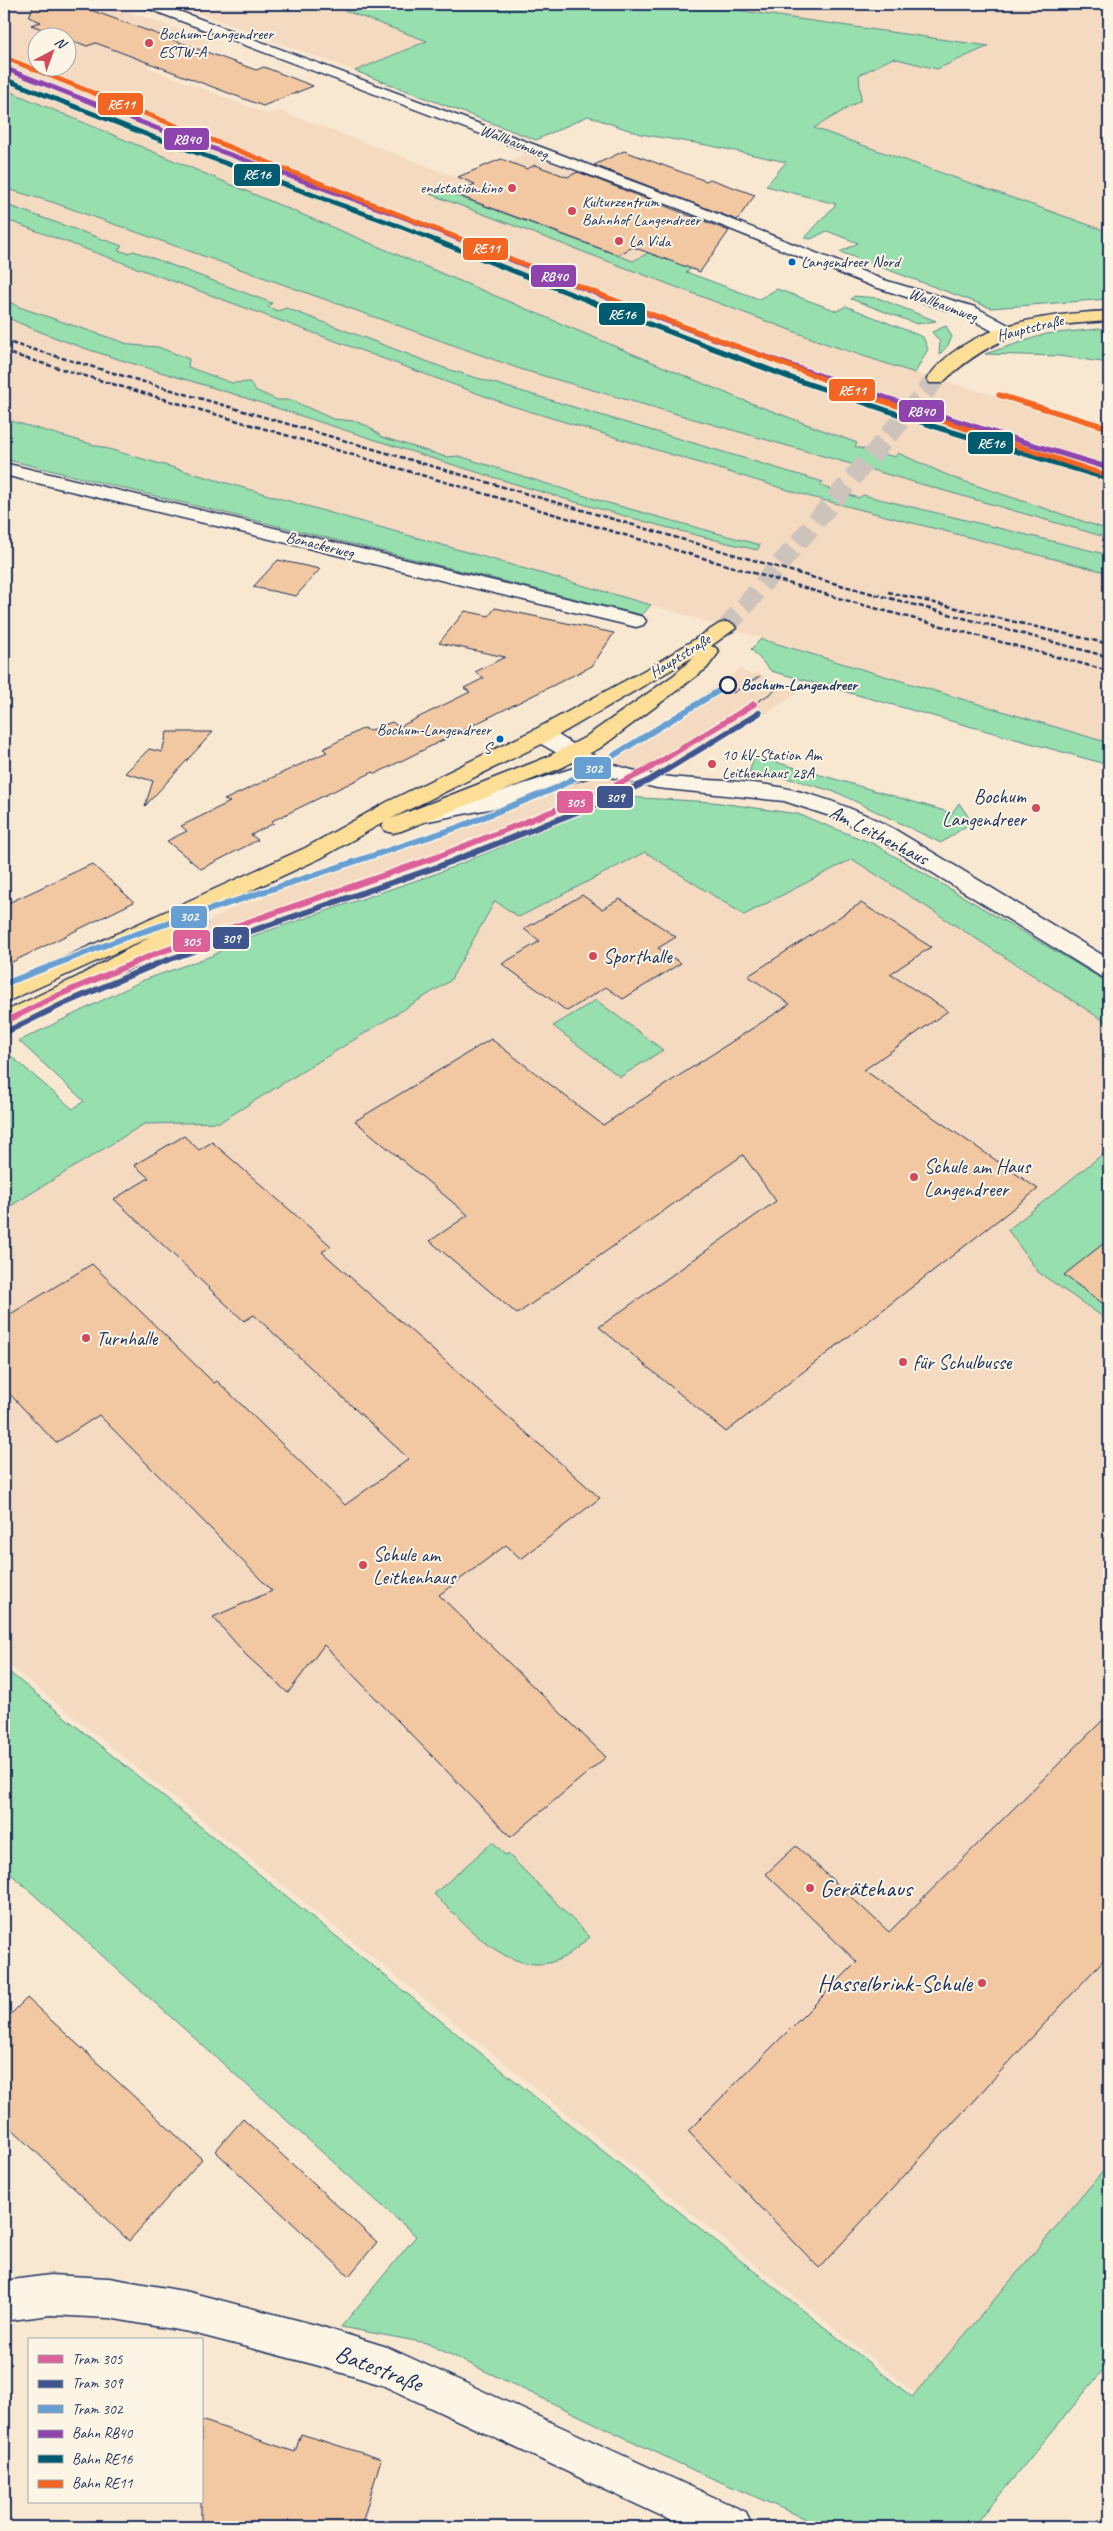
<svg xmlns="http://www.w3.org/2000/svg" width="1113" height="2531" font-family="Caveat,sans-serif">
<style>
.built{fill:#f3dac1;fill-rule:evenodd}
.green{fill:#97dfae;stroke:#598786}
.building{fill:#f1c8a1;stroke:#1b2f5e}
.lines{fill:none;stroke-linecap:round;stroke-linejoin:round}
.primary-tunnel{stroke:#cdc3ba;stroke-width:19;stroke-dasharray:19 9;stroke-linecap:butt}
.street-casing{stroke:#1b2f5e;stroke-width:3}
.primary-casing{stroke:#1b2f5e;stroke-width:3}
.street{fill:#fcf5e5;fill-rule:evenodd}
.primary{fill:#fcde96;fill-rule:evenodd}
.tram{stroke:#1b2f5e;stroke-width:1}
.rail{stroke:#1b2f5e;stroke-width:2.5;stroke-dasharray:5 2.5;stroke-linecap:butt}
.rail-1-far1-casing{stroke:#fcf5e5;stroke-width:7}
.rail-1-casing{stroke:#fcf5e5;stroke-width:8}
.rail-2-far1-casing{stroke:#fcf5e5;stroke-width:7}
.rail-2-casing{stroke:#fcf5e5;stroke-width:8}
.rail-3-far1-casing{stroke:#fcf5e5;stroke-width:7}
.rail-3-casing{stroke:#fcf5e5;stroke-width:8}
.rail-1-far1{stroke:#8e44ad;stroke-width:5}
.rail-1{stroke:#8e44ad;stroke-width:5.5}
.rail-2-far1{stroke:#005c6e;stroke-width:5}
.rail-2{stroke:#005c6e;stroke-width:5.5}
.rail-3-far1{stroke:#f26522;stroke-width:5}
.rail-3{stroke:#f26522;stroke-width:5.5}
.tram-1-casing{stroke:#fcf5e5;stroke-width:9}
.tram-2-casing{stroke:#fcf5e5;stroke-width:9}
.tram-3-casing{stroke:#fcf5e5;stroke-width:9}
.tram-1{stroke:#db6198;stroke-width:6}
.tram-2{stroke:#40558e;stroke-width:6}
.tram-3{stroke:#679fd3;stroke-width:6}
.poi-dot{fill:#d1495b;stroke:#fcf5e5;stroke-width:2}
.bus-dot{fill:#0065bd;stroke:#fcf5e5;stroke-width:2}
.stop-dot{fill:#fcf5e5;stroke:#1b2f5e;stroke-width:2.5}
.labels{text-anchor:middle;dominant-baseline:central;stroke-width:4;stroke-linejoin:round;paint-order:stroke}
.far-poi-label{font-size:16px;fill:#1b2f5e;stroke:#fcf5e5;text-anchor:start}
.far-street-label{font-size:16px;fill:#1b2f5e;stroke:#fcf5e5}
.far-bus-label{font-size:16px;fill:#1b2f5e;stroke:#fcf5e5;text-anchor:start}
.far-stop-label{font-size:16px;font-weight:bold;fill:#1b2f5e;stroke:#fcf5e5;text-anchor:start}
.poi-label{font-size:20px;fill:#1b2f5e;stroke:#fcf5e5;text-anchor:start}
.street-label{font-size:20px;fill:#1b2f5e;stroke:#fcf5e5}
.near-poi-label{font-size:24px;fill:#1b2f5e;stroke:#fcf5e5;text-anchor:start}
.near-street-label{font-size:24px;fill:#1b2f5e;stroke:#fcf5e5}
.line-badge{stroke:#fcf5e5;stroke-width:2}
.badge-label{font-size:14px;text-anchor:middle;font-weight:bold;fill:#fff}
</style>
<rect width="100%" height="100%" fill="#f9e8d1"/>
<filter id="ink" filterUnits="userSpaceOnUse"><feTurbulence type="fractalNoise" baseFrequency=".02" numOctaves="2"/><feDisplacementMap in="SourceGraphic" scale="10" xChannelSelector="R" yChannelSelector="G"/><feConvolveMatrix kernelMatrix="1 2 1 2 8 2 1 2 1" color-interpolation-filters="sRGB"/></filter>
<g filter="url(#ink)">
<!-- built -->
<g class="built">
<path d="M 4,4 L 107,4 L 211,41 L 147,67 L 268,114 L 278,110 L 465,180 L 527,153 L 663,204 L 709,227 L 662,245 L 633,261 L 454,194 L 431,194 L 827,344 L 915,373 L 1109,427 L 1109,743 L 651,605 L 4,419 ZM 38,38 L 68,38 L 68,68 L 38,68 Z"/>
<polygon points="175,4 434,4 428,41 355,71"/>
<polygon points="710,4 1109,4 1109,232 814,128 861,100 859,75 893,58 937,69 988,46 728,9"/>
<polygon points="740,669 752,675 756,672 798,693 686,764 678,759 660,772 629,787 428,867 206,942 141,968 136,963 238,905 261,899 305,877 457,826 559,786 585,779 619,759 616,754"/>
<polygon points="645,852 744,914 852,859 1109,989 1109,2211 936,2410 4,1661 4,1210 144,1124 220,1122 450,981 495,901 519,917"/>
</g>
<!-- green -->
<g class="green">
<polygon points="327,4 710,4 728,9 989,46 937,69 893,58 859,75 861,100 814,128 1109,232 1109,299 991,308 840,252 858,243 827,231 811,239 805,238 836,204 766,186 786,162 707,145 640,134 588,116 536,140 355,71 427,41"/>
<polygon points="4,89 740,399 857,443 855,447 895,457 898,453 954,478 1109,530 1109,538 523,370 52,202 4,188"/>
<polygon points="441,190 633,261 662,246 705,260 686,272 759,299 777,289 837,311 846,306 923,337 928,349 915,373 827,344 430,194"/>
<polygon points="4,204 122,246 118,250 127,253 134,251 272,303 268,307 278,311 286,308 447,369 823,482 820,486 859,498 863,495 1109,555 1109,573 811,497 509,405 4,219"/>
<polygon points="854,296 878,298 936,321 917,324 851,299"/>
<path d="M 4,299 L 19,307 L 131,345 L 158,347 L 189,359 L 188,367 L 232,383 L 250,382 L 255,390 L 277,400 L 291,400 L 333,419 L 354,421 L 368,426 L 382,437 L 446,457 L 459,456 L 601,501 L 760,545 L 757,550 C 586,510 419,454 252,400 C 170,373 82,353 4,316 Z"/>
<polygon points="946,326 952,337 948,345 939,355 940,342 932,332"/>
<polygon points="1109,328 1109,363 1059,356 985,354 1046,334"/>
<polygon points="4,419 651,605 642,615 4,459"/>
<polygon points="761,639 1109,743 1109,765 771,671 751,649"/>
<polygon points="755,756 952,813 959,803 972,822 941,843 838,793 795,780 749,772"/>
<polygon points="624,797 713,802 798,814 874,844 1109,983 1109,1024 852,859 744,915 645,852 519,917 495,901 450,981 220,1122 144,1124 4,1210 4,1050 73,1109 84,1101 19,1041 144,980 214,955 232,943 435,874"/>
<polygon points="596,1000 663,1050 620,1077 553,1026"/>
<polygon points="1109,1149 1109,1321 1038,1272 1008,1230"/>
<polygon points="4,1668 519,2084 912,2397 1109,2164 1109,2363 973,2527 825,2527 693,2470 426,2343 341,2327 416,2236 4,1868"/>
<path d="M 493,1842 L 505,1855 L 508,1854 L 590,1937 C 582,1943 574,1951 566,1956 C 515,1986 466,1925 434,1894 Z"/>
</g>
<!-- building -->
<g class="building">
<polygon points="34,4 74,4 256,70 264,67 313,86 263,106 96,43 87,46 31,25 41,22 29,17"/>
<polygon points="624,151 706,181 710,179 755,195 737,220 594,165"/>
<polygon points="501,159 527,169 535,165 567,177 578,172 729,231 700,272 633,247 618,255 454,194 475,184 458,177"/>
<polygon points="278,560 320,569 296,596 253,587"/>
<polygon points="495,608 614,633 592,666 375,774 373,772 272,821 274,823 251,835 258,840 201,869 167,841 187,831 181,826 230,802 224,800 327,752 323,749 364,728 369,731 392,722 399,727 470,692 464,688 484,678 475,672 505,657 439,643 465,611 489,616"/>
<polygon points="167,732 213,732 145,806 153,781 125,773 149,749 162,752"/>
<polygon points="92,864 134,902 4,966 4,905"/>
<polygon points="582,895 602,909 620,899 676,937 658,948 681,963 623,999 606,987 567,1011 502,964 540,941 524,929"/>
<polygon points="861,903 931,947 890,974 948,1011 864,1070 1038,1189 726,1432 599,1327 776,1201 743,1155 517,1314 430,1241 468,1215 355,1121 491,1039 603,1125 790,1004 748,976"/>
<polygon points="184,1136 199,1150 212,1142 331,1246 322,1252 600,1498 521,1559 506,1545 439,1595 606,1757 511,1837 324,1645 288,1693 247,1656 213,1617 272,1591 99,1415 56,1443 4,1388 4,1318 92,1264 214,1383 217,1381 345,1505 409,1459 254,1315 244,1321 114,1199 149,1178 134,1165"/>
<polygon points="1109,1239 1109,1308 1064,1275"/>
<polygon points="1109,1714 1109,1954 819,2268 688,2131 857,1962 766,1874 796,1846 889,1932"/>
<polygon points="27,1998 202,2159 129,2241 4,2121 4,2021"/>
<polygon points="243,2119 377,2242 349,2276 215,2151"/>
<polygon points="201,2420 295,2452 301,2434 381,2459 361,2527 201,2527"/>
</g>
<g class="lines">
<!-- primary-tunnel -->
<polyline class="primary-tunnel" points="726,628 936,379"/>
<!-- street casing -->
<g class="street-casing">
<g id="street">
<polygon points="142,4 160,4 690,203 884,280 975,307 1012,327 1014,331 1012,335 1000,335 963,315 872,286 680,209 144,7"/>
<polygon points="4,463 636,615 643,617 646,621 643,625 636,627 4,475"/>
<path d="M 542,729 L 550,730 C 573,744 595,759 621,767 C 668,782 719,778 768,785 C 813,792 854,808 894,829 L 1109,959 L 1109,978 L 1100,976 L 878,839 L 836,818 L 784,801 L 657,788 L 598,774 L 499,807 L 423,822 L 415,820 L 412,815 L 415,810 L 486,796 L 580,766 L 534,740 L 531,735 L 534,730 Z"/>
<polygon points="50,2275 109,2278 189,2292 316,2325 387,2347 746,2512 752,2527 685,2527 382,2385 316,2365 189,2332 109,2318 50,2315 4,2321 4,2281"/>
</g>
</g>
<!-- primary casing -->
<g class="primary-casing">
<g id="primary">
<path d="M 1109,311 L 1109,321 C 1038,325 996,332 942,383 L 930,383 L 927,379 C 966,323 1048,314 1109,311 Z"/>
<path d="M 726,622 L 733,624 L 736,628 L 711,646 L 716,648 L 719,652 L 707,668 L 600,748 L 561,768 L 401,831 L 393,833 L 385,831 L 382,826 L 384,822 L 321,858 L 196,916 L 202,918 L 206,923 L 202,928 L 95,989 L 4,1030 L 4,1012 L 77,977 L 150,937 L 4,1003 L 4,985 L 305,848 L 387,802 L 534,730 L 654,665 L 719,624 ZM 695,656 L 674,675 L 584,738 L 545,758 L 390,819 L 550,740 Z"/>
</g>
</g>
<!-- street -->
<use href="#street" class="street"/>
<!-- primary -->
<use href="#primary" class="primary"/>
<!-- tram -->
<g class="tram">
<polyline points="733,693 760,676"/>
<polyline points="754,704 782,686"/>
</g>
<!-- rail -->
<g class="rail">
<polyline points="4,341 818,579 1109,657"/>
<polyline points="4,352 852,602 1109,671"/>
<polyline points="888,592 1109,644"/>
</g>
<!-- rail-1-far1 casing -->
<g class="rail-1-far1-casing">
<polyline id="rail-1-far1" points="4,68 156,128 403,217 620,303"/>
</g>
<!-- rail-1 casing -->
<g class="rail-1-casing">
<path id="rail-1" d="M 617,302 C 779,365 943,418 1109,468"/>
</g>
<!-- rail-2-far1 casing -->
<g class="rail-2-far1-casing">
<polyline id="rail-2-far1" points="4,79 153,137 399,226 594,303"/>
</g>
<!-- rail-2 casing -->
<g class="rail-2-casing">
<polyline id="rail-2" points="591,302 794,379 939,428 1106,478"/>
</g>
<!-- rail-3-far1 casing -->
<g class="rail-3-far1-casing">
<polyline id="rail-3-far1" points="8,59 622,303"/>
</g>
<!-- rail-3 casing -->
<g class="rail-3-casing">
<g id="rail-3">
<polyline points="619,302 879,400 1109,476"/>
<polyline points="999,395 1109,428"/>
</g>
</g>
<!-- rail-1-far1 -->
<use href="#rail-1-far1" class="rail-1-far1"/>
<!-- rail-1 -->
<use href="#rail-1" class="rail-1"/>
<!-- rail-2-far1 -->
<use href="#rail-2-far1" class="rail-2-far1"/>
<!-- rail-2 -->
<use href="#rail-2" class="rail-2"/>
<!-- rail-3-far1 -->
<use href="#rail-3-far1" class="rail-3-far1"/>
<!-- rail-3 -->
<use href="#rail-3" class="rail-3"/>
<!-- tram-1 casing -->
<g class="tram-1-casing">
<polyline id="tram-1" points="4,1022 59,995 155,954 437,857 606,790 645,771 754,704"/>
</g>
<!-- tram-2 casing -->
<g class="tram-2-casing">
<polyline id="tram-2" points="8,1031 63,1004 159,963 440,866 610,799 650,780 759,713"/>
</g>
<!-- tram-3 casing -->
<g class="tram-3-casing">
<polyline id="tram-3" points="4,984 124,938 459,827 556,788 590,770 728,685"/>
</g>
<!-- tram-1 -->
<use href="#tram-1" class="tram-1"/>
<!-- tram-2 -->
<use href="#tram-2" class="tram-2"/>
<!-- tram-3 -->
<use href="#tram-3" class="tram-3"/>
</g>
</g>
<!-- markers -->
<g class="poi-dot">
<circle cx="149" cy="43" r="5"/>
<circle cx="512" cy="188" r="5"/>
<circle cx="572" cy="211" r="5"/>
<circle cx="619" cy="241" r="5"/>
<circle cx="712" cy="764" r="5"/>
<circle cx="1036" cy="808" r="5"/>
<circle cx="593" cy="956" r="5"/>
<circle cx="914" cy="1177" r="5"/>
<circle cx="86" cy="1338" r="5"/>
<circle cx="903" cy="1362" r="5"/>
<circle cx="363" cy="1565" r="5"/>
<circle cx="810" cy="1888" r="5"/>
<circle cx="982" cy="1983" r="5"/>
</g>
<g class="bus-dot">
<circle cx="792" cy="262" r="4.5"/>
<circle cx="500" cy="739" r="4.5"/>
</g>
<circle class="stop-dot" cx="728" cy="685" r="8"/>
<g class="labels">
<!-- far-poi labels -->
<g class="far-poi-label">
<text x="159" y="34">Bochum-Langendreer<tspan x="159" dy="18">ESTW-A</tspan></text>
<text x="502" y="188" text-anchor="end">endstation.kino</text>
<text x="582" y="202">Kulturzentrum<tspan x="582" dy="18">Bahnhof Langendreer</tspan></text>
<text x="629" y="241">La Vida</text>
<text x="722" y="755">10 kV-Station Am<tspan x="722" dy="18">Leithenhaus 28A</tspan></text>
</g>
<!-- far-street labels -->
<g class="far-street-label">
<text transform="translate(514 142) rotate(21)">Wallbaumweg</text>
<text transform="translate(943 305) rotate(20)">Wallbaumweg</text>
<text transform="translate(1030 328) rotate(-14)">Hauptstraße</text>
<text transform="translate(320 545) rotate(14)">Bonackerweg</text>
<text transform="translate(680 656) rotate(-32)">Hauptstraße</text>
</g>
<!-- far-bus labels -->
<g class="far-bus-label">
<text x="801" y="262">Langendreer Nord</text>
<text x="491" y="730" text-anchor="end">Bochum-Langendreer<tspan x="491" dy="18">S</tspan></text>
</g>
<!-- far-stop labels -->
<g class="far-stop-label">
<text x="741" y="685">Bochum-Langendreer</text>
</g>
<!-- poi labels -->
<g class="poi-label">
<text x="1026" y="796" text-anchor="end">Bochum<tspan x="1026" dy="23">Langendreer</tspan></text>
<text x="603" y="956">Sporthalle</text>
<text x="924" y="1166">Schule am Haus<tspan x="924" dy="23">Langendreer</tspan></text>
<text x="96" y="1338">Turnhalle</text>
<text x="913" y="1362">für Schulbusse</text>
<text x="373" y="1554">Schule am<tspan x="373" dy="23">Leithenhaus</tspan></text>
</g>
<!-- street labels -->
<g class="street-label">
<text transform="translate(879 835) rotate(27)">Am Leithenhaus</text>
</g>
<!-- near-poi labels -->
<g class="near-poi-label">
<text x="820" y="1888">Gerätehaus</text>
<text x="972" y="1983" text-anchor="end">Hasselbrink-Schule</text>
</g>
<!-- near-street labels -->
<g class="near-street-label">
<text transform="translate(379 2368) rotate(21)">Batestraße</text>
</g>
</g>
<g class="line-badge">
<rect x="97" y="92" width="47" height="24" rx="5" fill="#f26522"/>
<rect x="163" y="127" width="47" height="24" rx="5" fill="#8e44ad"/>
<rect x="233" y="163" width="48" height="24" rx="5" fill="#005c6e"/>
<rect x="462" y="237" width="47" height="24" rx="5" fill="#f26522"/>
<rect x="530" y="264" width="47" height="24" rx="5" fill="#8e44ad"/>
<rect x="598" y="302" width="48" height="24" rx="5" fill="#005c6e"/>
<rect x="828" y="378" width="48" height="24" rx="5" fill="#f26522"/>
<rect x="898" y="399" width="47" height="24" rx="5" fill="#8e44ad"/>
<rect x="967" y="431" width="47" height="24" rx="5" fill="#005c6e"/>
<rect x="573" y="756" width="39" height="24" rx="5" fill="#679fd3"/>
<rect x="596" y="785" width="38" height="24" rx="5" fill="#40558e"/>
<rect x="556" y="790" width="38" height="24" rx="5" fill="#db6198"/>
<rect x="170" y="905" width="38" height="24" rx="5" fill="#679fd3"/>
<rect x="212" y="926" width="38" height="24" rx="5" fill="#40558e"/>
<rect x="172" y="929" width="39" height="24" rx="5" fill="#db6198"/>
</g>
<g class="badge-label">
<text x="121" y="109">RE11</text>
<text x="187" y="144">RB40</text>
<text x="257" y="179">RE16</text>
<text x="486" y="253">RE11</text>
<text x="554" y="281">RB40</text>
<text x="622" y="319">RE16</text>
<text x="852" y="395">RE11</text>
<text x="921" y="416">RB40</text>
<text x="991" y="448">RE16</text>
<text x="593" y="773">302</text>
<text x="615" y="802">309</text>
<text x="575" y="807">305</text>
<text x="189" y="921">302</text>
<text x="231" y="943">309</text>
<text x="191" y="946">305</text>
</g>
<!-- margin -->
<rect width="1113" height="2531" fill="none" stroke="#fcf5e5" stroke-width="20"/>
<rect x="10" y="10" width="1093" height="2511" fill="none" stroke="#1b2f5e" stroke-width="2" filter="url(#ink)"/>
<!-- legend -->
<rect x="28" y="2338" width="175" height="165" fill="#fcf5e5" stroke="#a2a6af"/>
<rect x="38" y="2355" width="25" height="8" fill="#db6198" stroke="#a2a6af"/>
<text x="72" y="2364" font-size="15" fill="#1b2f5e">Tram 305</text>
<rect x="38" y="2380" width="25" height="8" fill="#40558e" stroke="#a2a6af"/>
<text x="72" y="2388" font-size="15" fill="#1b2f5e">Tram 309</text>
<rect x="38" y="2405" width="25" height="8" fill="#679fd3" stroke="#a2a6af"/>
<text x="72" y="2414" font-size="15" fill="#1b2f5e">Tram 302</text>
<rect x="38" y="2430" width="25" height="8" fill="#8e44ad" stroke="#a2a6af"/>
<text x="72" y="2438" font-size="15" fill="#1b2f5e">Bahn RB40</text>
<rect x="38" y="2455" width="25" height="8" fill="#005c6e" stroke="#a2a6af"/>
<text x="72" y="2464" font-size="15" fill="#1b2f5e">Bahn RE16</text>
<rect x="38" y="2480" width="25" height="8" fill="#f26522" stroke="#a2a6af"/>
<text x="72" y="2488" font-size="15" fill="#1b2f5e">Bahn RE11</text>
<!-- north arrow -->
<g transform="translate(52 52) rotate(41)"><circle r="24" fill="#fcf5e5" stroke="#a2a6af"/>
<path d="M0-4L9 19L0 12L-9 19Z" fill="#d1495b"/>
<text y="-8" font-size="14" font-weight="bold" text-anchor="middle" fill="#1b2f5e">N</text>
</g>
</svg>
